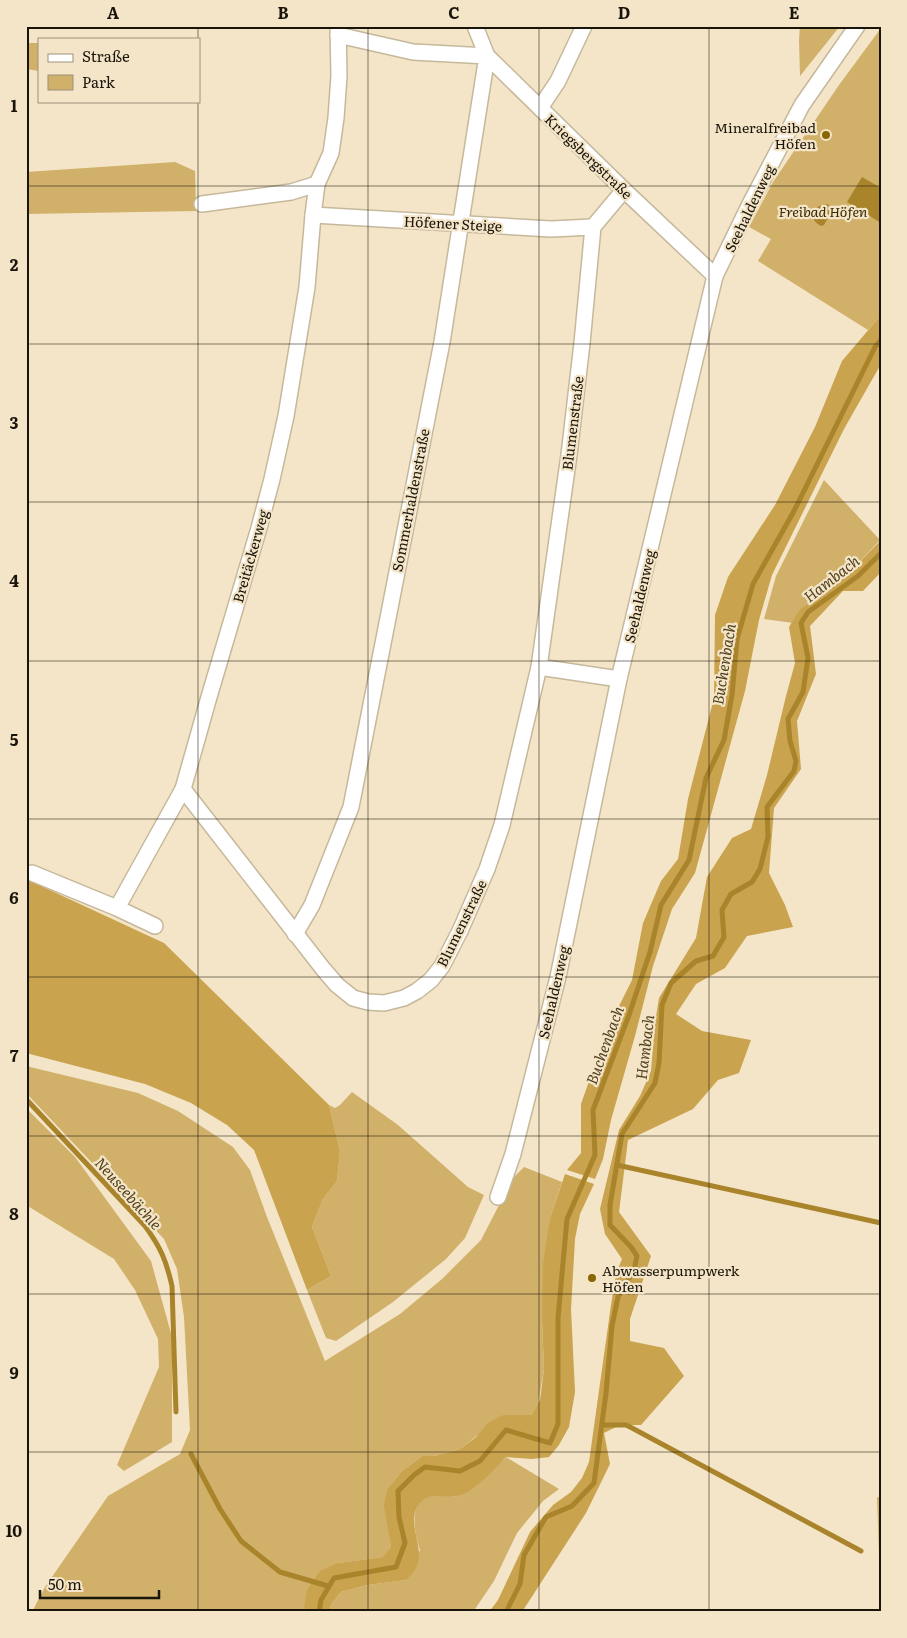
<svg xmlns="http://www.w3.org/2000/svg" width="907" height="1638" font-family="Literata,serif">
<style>
.green{fill:#d1b06a}
.forest{fill:#c9a34e}
.water{fill:#a9842b}
.lines{fill:none;stroke-linecap:round;stroke-linejoin:round}
.stream{stroke:#a9842b;stroke-width:5}
.street-casing{stroke:#c6b89b;stroke-width:18}
.street{stroke:#fff;stroke-width:15}
.grid{fill:none;stroke:#1a150a;stroke-width:1;stroke-opacity:0.55}
.poi-dot{fill:#896603;stroke:#f4e5c8;stroke-width:2}
.labels{text-anchor:middle;dominant-baseline:central;stroke-width:4.5;stroke-linejoin:round;paint-order:stroke}
.poi-label{font-size:14px;fill:#1a150a;stroke:#f4e5c8;text-anchor:end}
.street-label{font-size:14px;fill:#1a150a;stroke:#f4e5c8}
.park-label{font-size:14px;font-style:italic;fill:#3a2a04;stroke:#f4e5c8}
.water-label{font-size:15px;font-style:italic;fill:#51411d;stroke:#f4e5c8}
.neatline{fill:none;stroke:#1a150a;stroke-width:2}
.grid-label{font-size:16px;text-anchor:middle;font-weight:bold;fill:#1a150a}
</style>
<rect width="100%" height="100%" fill="#f4e5c8"/>
<!-- green -->
<g class="green">
<polygon points="800,26 840,26 800,76 799,40"/>
<polygon points="881,28 881,315 868,330 758,261 771,239 749,227 773,182 839,85"/>
<polygon points="26,43 39,43 39,71 26,69"/>
<polygon points="175,162 195,171 196,211 26,214 26,172"/>
<polygon points="824,480 880,540 852,570 800,609 793,623 764,619 776,576"/>
<polygon points="26,1066 138,1093 178,1111 233,1147 250,1170 267,1217 325,1361 400,1314 442,1279 481,1240 513,1178 524,1167 562,1182 550,1218 542,1321 544,1369 538,1404 532,1416 503,1415 460,1449 434,1456 422,1456 402,1471 387,1489 385,1506 391,1547 384,1557 338,1563 304,1607 305,1612 32,1612 45,1587 108,1496 180,1454 190,1430 184,1317 177,1269 164,1239 26,1093"/>
<polygon points="352,1092 398,1125 468,1187 484,1195 465,1238 446,1259 393,1302 336,1341 326,1338 307,1290 331,1276 312,1227 323,1199 337,1181 340,1151 329,1105 335,1108 340,1105"/>
<polygon points="26,1108 75,1157 151,1261 172,1337 172,1442 124,1471 117,1465 159,1367 158,1339 135,1290 114,1259 26,1205"/>
<path d="M 506,1457 L 559,1489 L 543,1501 L 517,1533 L 494,1581 L 473,1612 L 329,1612 L 332,1603 L 341,1592 L 368,1585 L 406,1580 L 420,1550 C 415,1533 407,1503 430,1496 C 439,1494 449,1498 458,1496 C 466,1494 499,1465 506,1457 Z"/>
<polygon points="877,1497 881,1498 881,1556 879,1556"/>
</g>
<!-- forest -->
<g class="forest">
<polygon points="881,315 881,364 844,429 772,575 759,620 745,691 695,873 672,909 653,966 635,1036 611,1120 603,1159 595,1179 567,1170 581,1153 581,1104 607,1030 632,980 643,923 661,881 678,859 688,799 714,698 715,615 728,577 775,505 815,427 842,361"/>
<polygon points="881,540 881,572 863,591 843,591 810,626 816,674 797,721 801,769 774,808 769,873 785,905 793,927 747,936 725,968 696,984 676,1014 702,1031 751,1040 739,1073 718,1080 693,1109 628,1140 619,1212 651,1256 630,1319 630,1341 664,1348 684,1376 641,1425 620,1425 604,1433 610,1464 586,1513 522,1612 489,1612 498,1600 530,1532 553,1505 571,1492 582,1478 589,1462 611,1305 616,1274 622,1259 605,1234 600,1209 619,1130 640,1096 651,1071 655,1023 659,998 696,938 707,877 732,838 751,829 767,775 786,696 795,663 789,627 800,609 852,570"/>
<polygon points="26,879 164,943 329,1105 340,1151 337,1181 323,1199 312,1227 331,1276 307,1290 254,1150 227,1125 191,1103 145,1084 26,1053"/>
<path d="M 565,1174 L 594,1184 L 580,1214 L 575,1239 L 571,1309 L 575,1392 L 569,1427 L 559,1445 L 549,1457 L 532,1459 L 506,1457 C 495,1469 474,1492 458,1496 C 446,1499 431,1491 421,1502 C 403,1521 427,1547 416,1568 C 414,1573 409,1577 406,1580 L 368,1585 L 341,1592 L 332,1603 L 329,1612 L 305,1612 L 304,1607 L 307,1590 L 320,1571 L 338,1563 L 383,1557 L 391,1547 L 384,1506 L 387,1489 L 402,1471 L 422,1456 L 434,1456 L 460,1449 L 476,1437 L 488,1423 L 503,1415 L 532,1415 L 540,1400 L 544,1369 L 542,1321 L 543,1264 L 550,1218 Z"/>
</g>
<!-- water -->
<g class="water">
<polygon points="862,177 881,188 881,223 847,202"/>
<path d="M 827,204 L 830,206 L 832,211 L 824,225 L 821,226 C 807,219 812,205 827,204 Z"/>
</g>
<g class="lines">
<!-- stream -->
<g class="stream">
<path d="M 26,1099 L 145,1226 C 161,1248 166,1260 172,1286 L 176,1412"/>
<polyline points="617,1165 881,1223"/>
<polyline points="602,1425 626,1425 632,1428 861,1551"/>
<polyline points="191,1454 220,1509 241,1541 280,1572 328,1586"/>
<polyline points="319,1612 321,1600 334,1578 396,1567 405,1543 399,1517 398,1491 414,1475 425,1467 460,1471 480,1461 506,1430 550,1443 558,1424 558,1318 567,1219 595,1155 593,1110 629,1015 650,952 661,905 689,860 706,778 724,740 732,695 737,639 753,584 794,511 875,347 881,340"/>
<polyline points="506,1612 520,1584 524,1555 546,1517 572,1506 594,1483 606,1393 612,1326 618,1297 634,1270 637,1256 631,1247 610,1225 610,1205 622,1134 655,1083 659,1063 662,1005 671,983 696,961 713,956 724,937 722,910 731,894 752,882 760,869 768,837 767,807 794,771 796,761 790,741 788,719 803,692 808,658 801,623 808,612 858,576 881,553"/>
</g>
<!-- street casing -->
<g class="street-casing">
<g id="street">
<polyline points="475,26 487,56 624,190 715,276"/>
<polyline points="540,108 558,81 584,26"/>
<polyline points="202,204 291,192 317,184"/>
<polyline points="313,215 551,229 593,227"/>
<polyline points="539,667 619,679"/>
<polyline points="183,789 324,970 337,985 353,998 368,1002 384,1003 404,998 417,991 431,980 442,966 460,931 487,869 502,825 539,667 569,455 582,343 593,227 624,190"/>
<polyline points="32,873 117,908 155,926"/>
<polyline points="117,908 183,789 209,697 259,528 272,479 286,416 307,287 313,215 317,184 331,153 336,118 339,76 338,26"/>
<polyline points="295,934 312,905 351,807 442,342 487,56 413,52 338,35"/>
<polyline points="498,1197 513,1154 558,977 619,679 715,276 750,204 802,105 857,26"/>
</g>
</g>
<!-- street -->
<use href="#street" class="street"/>
</g>
<!-- grid -->
<path class="grid" d="M 198,26 L 198,39M 368,26 L 368,1612M 539,26 L 539,1612M 709,26 L 709,1612M 198,101 L 198,1612M 26,186 L 881,186M 26,344 L 881,344M 26,502 L 881,502M 26,661 L 881,661M 26,819 L 881,819M 26,977 L 881,977M 26,1136 L 881,1136M 26,1294 L 881,1294M 26,1452 L 881,1452"/>
<!-- markers -->
<g class="poi-dot">
<circle cx="826" cy="135" r="5"/>
<circle cx="592" cy="1278" r="5"/>
</g>
<g class="labels">
<!-- poi labels -->
<g class="poi-label">
<text x="816" y="127">Mineralfreibad<tspan x="816" dy="16">Höfen</tspan></text>
<text x="602" y="1270" text-anchor="start">Abwasserpumpwerk<tspan x="602" dy="16">Höfen</tspan></text>
</g>
<!-- street labels -->
<g class="street-label">
<text transform="translate(589 156) rotate(44)">Kriegsbergstraße</text>
<text transform="translate(749 208) rotate(-64)">Seehaldenweg</text>
<text transform="translate(453 223) rotate(3)">Höfener Steige</text>
<text transform="translate(572 423) rotate(-83)">Blumenstraße</text>
<text transform="translate(410 500) rotate(-79)">Sommerhaldenstraße</text>
<text transform="translate(250 556) rotate(-74)">Breitäckerweg</text>
<text transform="translate(639 596) rotate(-77)">Seehaldenweg</text>
<text transform="translate(461 923) rotate(-64)">Blumenstraße</text>
<text transform="translate(553 992) rotate(-77)">Seehaldenweg</text>
</g>
<!-- park labels -->
<g class="park-label">
<text x="823" y="211">Freibad Höfen</text>
</g>
<!-- water labels -->
<g class="water-label">
<text transform="translate(831 578) rotate(-38)">Hambach</text>
<text transform="translate(723 664) rotate(-81)">Buchenbach</text>
<text transform="translate(604 1045) rotate(-70)">Buchenbach</text>
<text transform="translate(644 1047) rotate(-83)">Hambach</text>
<text transform="translate(129 1193) rotate(48)">Neuseebächle</text>
</g>
</g>
<!-- border -->
<rect width="907" height="1638" fill="none" stroke="#f4e5c8" stroke-width="55"/>
<!-- legend -->
<rect x="38" y="38" width="162" height="65" fill="#f4e5c8" stroke="#9d927c"/>
<rect x="48" y="54" width="25" height="8" fill="#ffffff" stroke="#9d927c"/>
<text x="82" y="62" font-size="15" fill="#1a150a">Straße</text>
<rect x="48" y="75" width="25" height="15" fill="#d1b06a" stroke="#9d927c"/>
<text x="82" y="88" font-size="15" fill="#1a150a">Park</text>
<!-- scale -->
<path d="M40 1590v8h119v-8" fill="none" stroke="#1a150a" stroke-width="2.5"/>
<text x="48" y="1590" font-size="15" fill="#1a150a" stroke="#f4e5c8" stroke-width="4" paint-order="stroke">50 m</text>
<rect x="28" y="28" width="852" height="1582" class="neatline"/>
<g class="grid-label">
<text x="113" y="19">A</text>
<text x="283" y="19">B</text>
<text x="454" y="19">C</text>
<text x="624" y="19">D</text>
<text x="794" y="19">E</text>
<text x="14" y="112">1</text>
<text x="14" y="271">2</text>
<text x="14" y="429">3</text>
<text x="14" y="587">4</text>
<text x="14" y="746">5</text>
<text x="14" y="904">6</text>
<text x="14" y="1062">7</text>
<text x="14" y="1220">8</text>
<text x="14" y="1379">9</text>
<text x="14" y="1537">10</text>
</g>
</svg>
